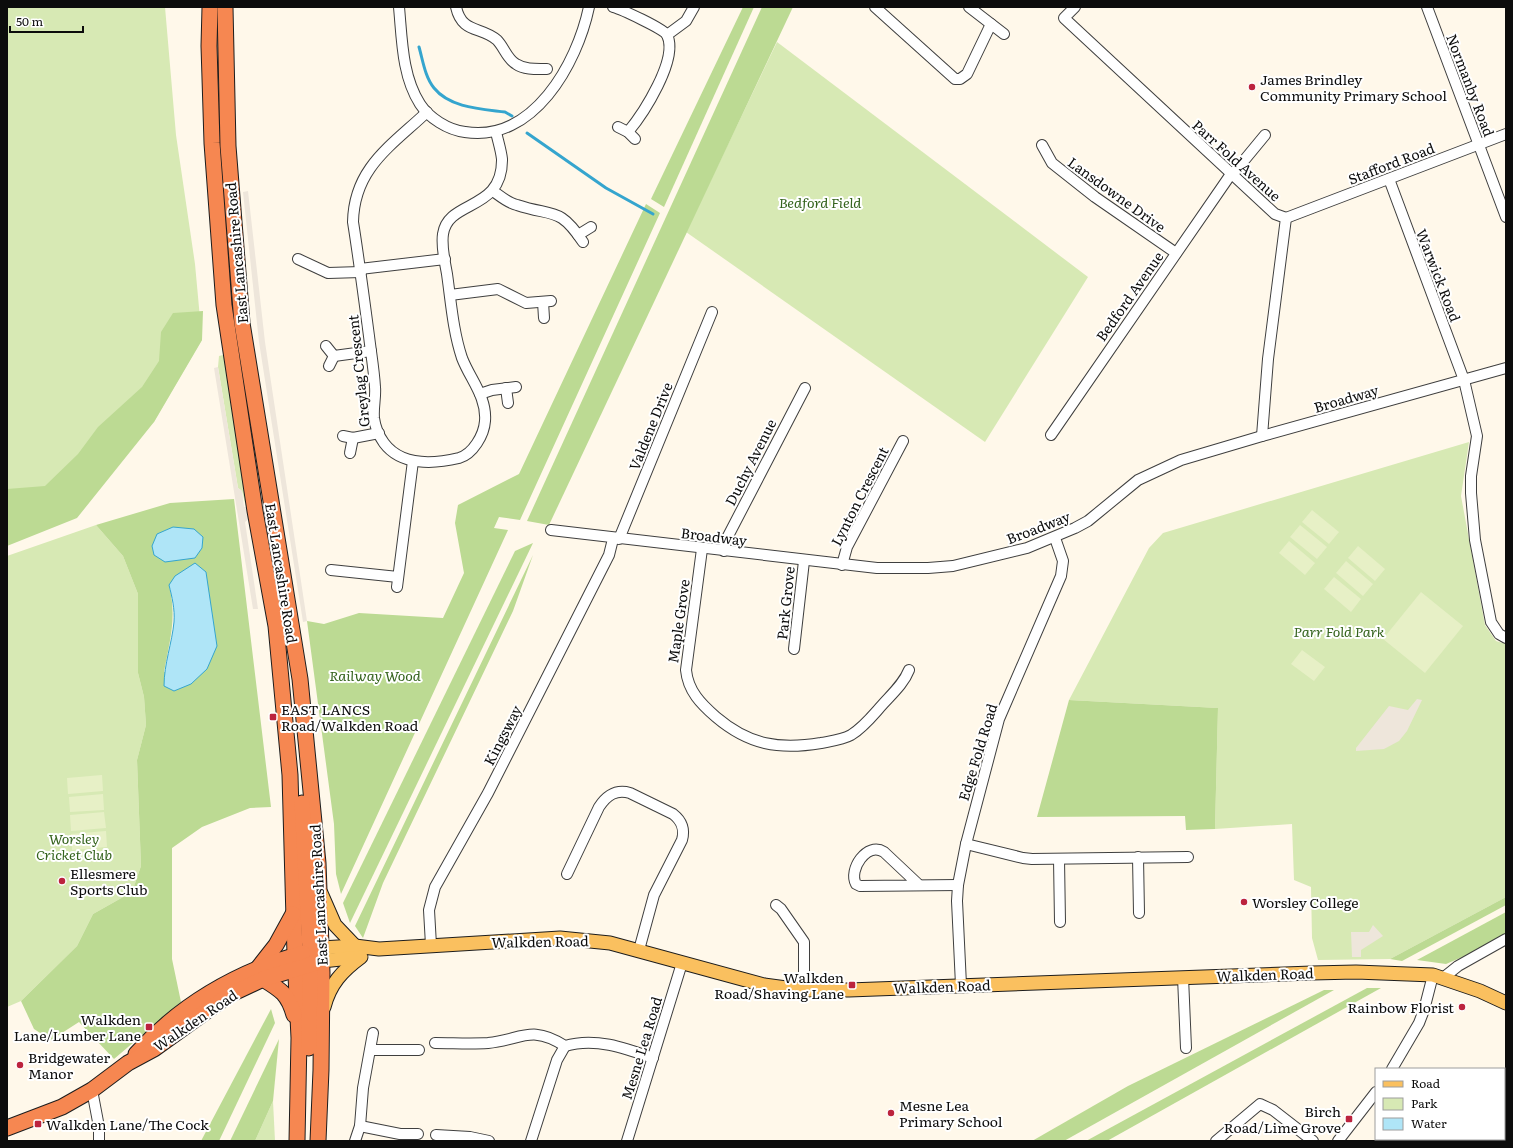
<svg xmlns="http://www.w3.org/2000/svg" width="1513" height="1148" font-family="Literata,serif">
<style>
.green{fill:#d7e9b4}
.forest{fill:#bcda93;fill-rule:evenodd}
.pitch{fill:#e7f0c6}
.plaza{fill:#eee6db}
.water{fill:#afe5f7;stroke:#35a5ce}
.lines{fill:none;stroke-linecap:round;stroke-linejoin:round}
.stream{stroke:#35a5ce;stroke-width:3}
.minor-casing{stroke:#3f3f3f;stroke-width:12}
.major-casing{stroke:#1d1d1d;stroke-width:15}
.highway-casing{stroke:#1d1d1d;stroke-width:17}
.minor{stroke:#fff;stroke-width:10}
.major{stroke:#fac05f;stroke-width:13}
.highway{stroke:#f68751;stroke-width:15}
.poi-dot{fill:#bc233e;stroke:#fff;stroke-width:1.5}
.labels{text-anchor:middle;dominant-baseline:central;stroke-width:4;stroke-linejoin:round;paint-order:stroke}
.poi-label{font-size:14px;fill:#0c0c0c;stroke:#fff;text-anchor:start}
.street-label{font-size:14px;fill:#0c0c0c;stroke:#fff}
.park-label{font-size:14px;font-style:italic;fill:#34631c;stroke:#fff}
</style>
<rect width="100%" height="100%" fill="#fff8ea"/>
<!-- green -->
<g class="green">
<polygon points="7,7 165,7 176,135 195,264 202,340 154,422 7,531"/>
<polygon points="777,42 1088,277 985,442 686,232"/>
<polygon points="223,355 226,357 246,507 242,491 238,488 218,367 219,356"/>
<polygon points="1469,442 1461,496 1485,625 1496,641 1506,644 1506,897 1390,959 1318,960 1312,938 1311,887 1294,880 1292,824 1215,829 1218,708 1069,700 1149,548 1163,533"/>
<polygon points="96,525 123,556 138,594 138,673 144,697 146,725 137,760 141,866 132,892 93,914 77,946 21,1001 7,1007 7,556"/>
<polygon points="273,1101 275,1141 255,1141"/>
</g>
<!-- forest -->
<g class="forest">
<polygon points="743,7 754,7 664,207 651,199"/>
<polygon points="762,7 793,7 549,525 527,521"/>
<polygon points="646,204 660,213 520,520 499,517 494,528 508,530 341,894 336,874 334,824 307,621 324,624 359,613 443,618 464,573 455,523 458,505 519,474"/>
<polygon points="203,311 202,340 154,422 77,518 7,546 7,489 45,486 78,454 98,427 142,387 159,361 161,332 173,313"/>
<path d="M 234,499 L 271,807 L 250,808 L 202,827 L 172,848 L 172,959 L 181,1002 L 114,1059 L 79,1022 L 51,1040 L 34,1029 L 21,1001 L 77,946 L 93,914 L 132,892 L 141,866 L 137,760 L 146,725 L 144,697 L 138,673 L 138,594 L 123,556 L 96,525 L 170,503 ZM 169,585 L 207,669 L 164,672 C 170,639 177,618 169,585 Z"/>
<polygon points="533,543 350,923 343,903 515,551"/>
<polygon points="533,555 513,611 383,883 363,938 355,926"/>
<polygon points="1069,700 1218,708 1215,829 1186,830 1185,816 1037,817"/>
<polygon points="1506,897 1506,905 1402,961 1390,959"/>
<polygon points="1506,912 1506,935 1474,952 1446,964 1417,960"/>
<polygon points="1367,988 1381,988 1107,1141 1086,1141"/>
<polygon points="1324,990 1334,990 1064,1141 1032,1141 1128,1086"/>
<polygon points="271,1009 275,1023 219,1141 201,1141"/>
<polygon points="279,1039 273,1101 255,1141 230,1141"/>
</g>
<!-- pitch -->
<g class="pitch">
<polygon points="1312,510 1339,532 1329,544 1302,522"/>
<polygon points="1300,525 1327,547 1317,559 1290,537"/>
<polygon points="1289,541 1315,563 1305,575 1279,553"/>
<polygon points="1358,546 1385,569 1375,581 1348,558"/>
<polygon points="1346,561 1373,584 1363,596 1336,573"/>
<polygon points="1334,577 1361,599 1351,612 1324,589"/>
<polygon points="1421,592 1463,626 1425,673 1383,639"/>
<polygon points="1302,650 1325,667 1314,681 1291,664"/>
<polygon points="102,775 103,791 68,794 67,778"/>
<polygon points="103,794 104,810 70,812 69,797"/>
<polygon points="104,812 106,828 71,831 70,815"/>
<polygon points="106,831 107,847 72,850 71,834"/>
</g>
<!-- plaza -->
<g class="plaza">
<polygon points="248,191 265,342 307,621 303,622 259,342 243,192"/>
<polygon points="218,367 238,488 242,491 244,507 248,507 250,518 245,522 258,609 253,609 214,368"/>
<polygon points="1417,699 1422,700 1407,731 1399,741 1384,749 1356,751 1356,748 1389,706 1408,710"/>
<polygon points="1373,925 1383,936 1361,950 1361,957 1352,957 1351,932 1369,932"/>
</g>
<!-- water -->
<g class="water">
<polygon points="173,527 194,529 203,537 202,548 195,558 165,562 154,555 152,546 157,534"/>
<path d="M 195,563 L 206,572 L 217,646 L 207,669 L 191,684 L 174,691 L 164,686 C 164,664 172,643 174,622 C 175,609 172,597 169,585 L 175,576 Z"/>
</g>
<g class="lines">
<!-- stream -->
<g class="stream">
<path d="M 419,47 C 423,61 425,77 434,88 C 450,108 482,109 505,112 L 512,116"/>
<polyline points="527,133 606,188 653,214"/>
</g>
<!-- minor casing -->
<g class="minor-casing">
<g id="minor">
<path d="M 399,7 C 402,39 402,76 420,104 C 429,118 448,130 465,132 C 533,143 577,64 589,7"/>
<path d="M 456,7 C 462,34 481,26 497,40 C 504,47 507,59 516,64 C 525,70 537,69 547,69"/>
<path d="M 613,7 C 621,9 664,29 667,35 C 679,59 643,114 628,132"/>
<polyline points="875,7 955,79 960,79 967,74 991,24"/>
<polyline points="969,7 1004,34"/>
<polyline points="1075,7 1064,18 1275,214 1286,218 1268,359 1262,436"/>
<polyline points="1427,7 1506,217"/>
<polyline points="667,35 686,21 694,7"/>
<path d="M 427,112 C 391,146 354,168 353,222 C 359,260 364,298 369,336 C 371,353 374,370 375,387 C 376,397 373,407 374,418 C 375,426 379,436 384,443 C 401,466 434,464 459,458 C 473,454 484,435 485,421 C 487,397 470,379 462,358 C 453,331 451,302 447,274 C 445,262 441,247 443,234 C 448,199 503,212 502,159 C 501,150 498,141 496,132"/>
<polyline points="618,127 628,132 635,139"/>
<polyline points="1042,145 1052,163 1095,197 1176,253"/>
<polyline points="1232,175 1265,135"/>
<polyline points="1389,179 1464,380 1477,436 1471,476 1471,493 1475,540 1491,622 1499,634 1506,638"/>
<path d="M 493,191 C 500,196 508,203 517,205 C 553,217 559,206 583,242"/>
<polyline points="1286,218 1506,134"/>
<polyline points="578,235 591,227"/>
<polyline points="298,259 328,273 361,272"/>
<polyline points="360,269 445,259"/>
<polyline points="450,295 498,289 526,303 551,301"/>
<polyline points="543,302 544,318"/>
<polyline points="326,346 334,356 371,351"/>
<polyline points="329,366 334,356"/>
<polyline points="506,388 508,403"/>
<polyline points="480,394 492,390 516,387"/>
<polyline points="1051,435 1231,174"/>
<polyline points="343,436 353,438 379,433"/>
<polyline points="350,453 353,438"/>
<polyline points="551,530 877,568 928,568 953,566 1027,548 1075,528 1088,521 1138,480 1181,460 1262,436 1506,368"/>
<polyline points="619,539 712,312"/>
<path d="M 702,549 L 686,670 C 688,691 701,704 716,717 C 749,745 779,750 821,743 C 831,741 842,740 851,735 C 864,727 873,715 883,704 C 893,693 904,683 909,670"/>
<polyline points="724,551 726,540 805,388"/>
<polyline points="842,565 847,547 903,441"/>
<polyline points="331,570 398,577"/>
<polyline points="397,587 413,461"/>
<polyline points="794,649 804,561"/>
<polyline points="966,844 1023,858 1032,859 1188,857"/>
<polyline points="1138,857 1139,913"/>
<polyline points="1059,859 1060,922"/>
<path d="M 567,874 L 599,807 C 607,795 616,789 630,793 L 673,814 C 682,821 685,829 682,840 L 654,895 L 639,950"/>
<path d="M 918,884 L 884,852 C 867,841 848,870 856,884 L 860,886 L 958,885"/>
<polyline points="776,905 781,909 804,942 804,990"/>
<polyline points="431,945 429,910 435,887 488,793 609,555 613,539"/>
<polyline points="1183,977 1186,1048"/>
<polyline points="1443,978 1458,966 1506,939"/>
<polyline points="961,985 957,901 958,885 966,844 999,719 1061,576 1063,561 1055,538"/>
<path d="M 435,1043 C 453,1043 471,1044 488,1043 C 521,1040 531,1024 565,1046 C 595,1037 625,1048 653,1058"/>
<polyline points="371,1050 419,1050"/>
<polyline points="1392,1069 1419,1023 1424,1010 1433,975"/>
<polyline points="92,1090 99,1127 99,1141"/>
<polyline points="360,1126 400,1134 418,1134"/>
<polyline points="436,1135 470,1137 489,1141"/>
<polyline points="355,1141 360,1126 363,1088 373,1033"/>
<polyline points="531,1141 557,1060 565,1046"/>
<polyline points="627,1141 682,963"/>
<polyline points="1216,1141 1260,1104 1273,1110 1313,1141"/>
<polyline points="1338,1141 1376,1092"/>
</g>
</g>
<!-- major casing -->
<g class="major-casing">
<g id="major">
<polyline points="321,893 335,925 355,946"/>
<polyline points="321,948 355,946 379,949 560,938 610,943 764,985 801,990 849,990 1312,973 1356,972 1433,975 1480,991 1506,1003"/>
<polyline points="322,961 360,957"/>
<path d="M 324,1007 C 330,984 342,971 361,957"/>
</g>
</g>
<!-- highway casing -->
<g class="highway-casing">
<g id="highway">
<polyline points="210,7 209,46 212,143 224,305 255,511 276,626 290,775 295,955 299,1038 297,1141"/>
<polyline points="225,7 228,146 242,323 300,679 318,863 322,973 321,1070 318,1141"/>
<polyline points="258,968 276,945 293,914"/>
<path d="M 296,969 C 304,964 308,960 310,951 L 302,803"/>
<path d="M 263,979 C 281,990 288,994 294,1015"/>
<polyline points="309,1048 310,965 314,957"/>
<path d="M 136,1054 C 181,1004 240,971 303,953"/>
<polyline points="7,1128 62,1107 92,1090 128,1063 154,1049 229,995 263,979 322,961"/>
</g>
</g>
<!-- minor -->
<use href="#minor" class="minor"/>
<!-- major -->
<use href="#major" class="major"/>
<!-- highway -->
<use href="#highway" class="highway"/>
</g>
<!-- markers -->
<g class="poi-dot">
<circle cx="1252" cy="87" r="4"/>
<rect x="269" y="713" width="8" height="8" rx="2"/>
<circle cx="62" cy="881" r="4"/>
<circle cx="1244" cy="902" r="4"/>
<rect x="848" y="981" width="8" height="8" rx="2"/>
<circle cx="1462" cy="1007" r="4"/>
<rect x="145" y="1023" width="8" height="8" rx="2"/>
<circle cx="20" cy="1065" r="4"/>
<circle cx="891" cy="1113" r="4"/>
<rect x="1345" y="1115" width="8" height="8" rx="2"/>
<rect x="34" y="1120" width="8" height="8" rx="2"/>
</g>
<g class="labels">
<!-- poi labels -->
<g class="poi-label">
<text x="1260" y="79">James Brindley<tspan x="1260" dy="16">Community Primary School</tspan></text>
<text x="281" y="709">EAST LANCS<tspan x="281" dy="16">Road/Walkden Road</tspan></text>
<text x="70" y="873">Ellesmere<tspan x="70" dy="16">Sports Club</tspan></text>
<text x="1252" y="902">Worsley College</text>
<text x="844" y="977" text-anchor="end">Walkden<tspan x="844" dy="16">Road/Shaving Lane</tspan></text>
<text x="1454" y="1007" text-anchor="end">Rainbow Florist</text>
<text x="141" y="1019" text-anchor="end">Walkden<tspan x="141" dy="16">Lane/Lumber Lane</tspan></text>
<text x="28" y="1057">Bridgewater<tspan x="28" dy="16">Manor</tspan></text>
<text x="899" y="1105">Mesne Lea<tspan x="899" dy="16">Primary School</tspan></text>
<text x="1341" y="1111" text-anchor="end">Birch<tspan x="1341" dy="16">Road/Lime Grove</tspan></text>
<text x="46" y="1124">Walkden Lane/The Cock</text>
</g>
<!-- street labels -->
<g class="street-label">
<text transform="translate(1471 85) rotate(69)">Normanby Road</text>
<text transform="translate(1237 160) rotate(42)">Parr Fold Avenue</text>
<text transform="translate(1391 163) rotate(-21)">Stafford Road</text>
<text transform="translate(1117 194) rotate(36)">Lansdowne Drive</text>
<text transform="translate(236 253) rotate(-95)">East Lancashire Road</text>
<text transform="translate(1439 275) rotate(69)">Warwick Road</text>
<text transform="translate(1129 296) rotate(-55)">Bedford Avenue</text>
<text transform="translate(358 371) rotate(-96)">Greylag Crescent</text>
<text transform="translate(1346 398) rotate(-16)">Broadway</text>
<text transform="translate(650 426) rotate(-68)">Valdene Drive</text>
<text transform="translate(750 462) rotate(-63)">Duchy Avenue</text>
<text transform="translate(859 496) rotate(-63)">Lynton Crescent</text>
<text transform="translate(1038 527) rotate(-21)">Broadway</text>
<text transform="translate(714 536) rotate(7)">Broadway</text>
<text transform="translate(282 573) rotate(81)">East Lancashire Road</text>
<text transform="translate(785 603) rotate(-84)">Park Grove</text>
<text transform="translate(678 621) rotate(-82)">Maple Grove</text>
<text transform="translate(502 735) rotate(-63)">Kingsway</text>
<text transform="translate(977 752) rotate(-73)">Edge Fold Road</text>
<text transform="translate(318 895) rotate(-93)">East Lancashire Road</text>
<text transform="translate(540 941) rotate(-1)">Walkden Road</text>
<text transform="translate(1265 974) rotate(-2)">Walkden Road</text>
<text transform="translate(942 986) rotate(-2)">Walkden Road</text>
<text transform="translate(195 1020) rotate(-34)">Walkden Road</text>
<text transform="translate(641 1048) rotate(-73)">Mesne Lea Road</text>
</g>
<!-- park labels -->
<g class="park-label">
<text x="820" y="202">Bedford Field</text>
<text x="1339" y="631">Parr Fold Park</text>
<text x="375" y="675">Railway Wood</text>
<text x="74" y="838">Worsley<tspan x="74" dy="16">Cricket Club</tspan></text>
</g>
</g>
<!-- border -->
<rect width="1513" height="1148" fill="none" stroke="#0c0c0c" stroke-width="16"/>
<!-- legend -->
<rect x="1375" y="1068" width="130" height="72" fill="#ffffff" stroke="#9e9e9e"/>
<rect x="1383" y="1081" width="20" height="6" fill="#fac05f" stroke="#9e9e9e"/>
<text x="1411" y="1088" font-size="12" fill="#0c0c0c">Road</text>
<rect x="1383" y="1098" width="20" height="12" fill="#d7e9b4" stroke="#9e9e9e"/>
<text x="1411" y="1108" font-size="12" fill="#0c0c0c">Park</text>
<rect x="1383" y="1118" width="20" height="12" fill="#afe5f7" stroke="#9e9e9e"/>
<text x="1411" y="1128" font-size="12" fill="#0c0c0c">Water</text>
<!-- scale -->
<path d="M10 26v6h73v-6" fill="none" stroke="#0c0c0c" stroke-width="2"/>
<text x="16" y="26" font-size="12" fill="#0c0c0c" stroke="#ffffff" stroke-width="3" paint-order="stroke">50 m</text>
</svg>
